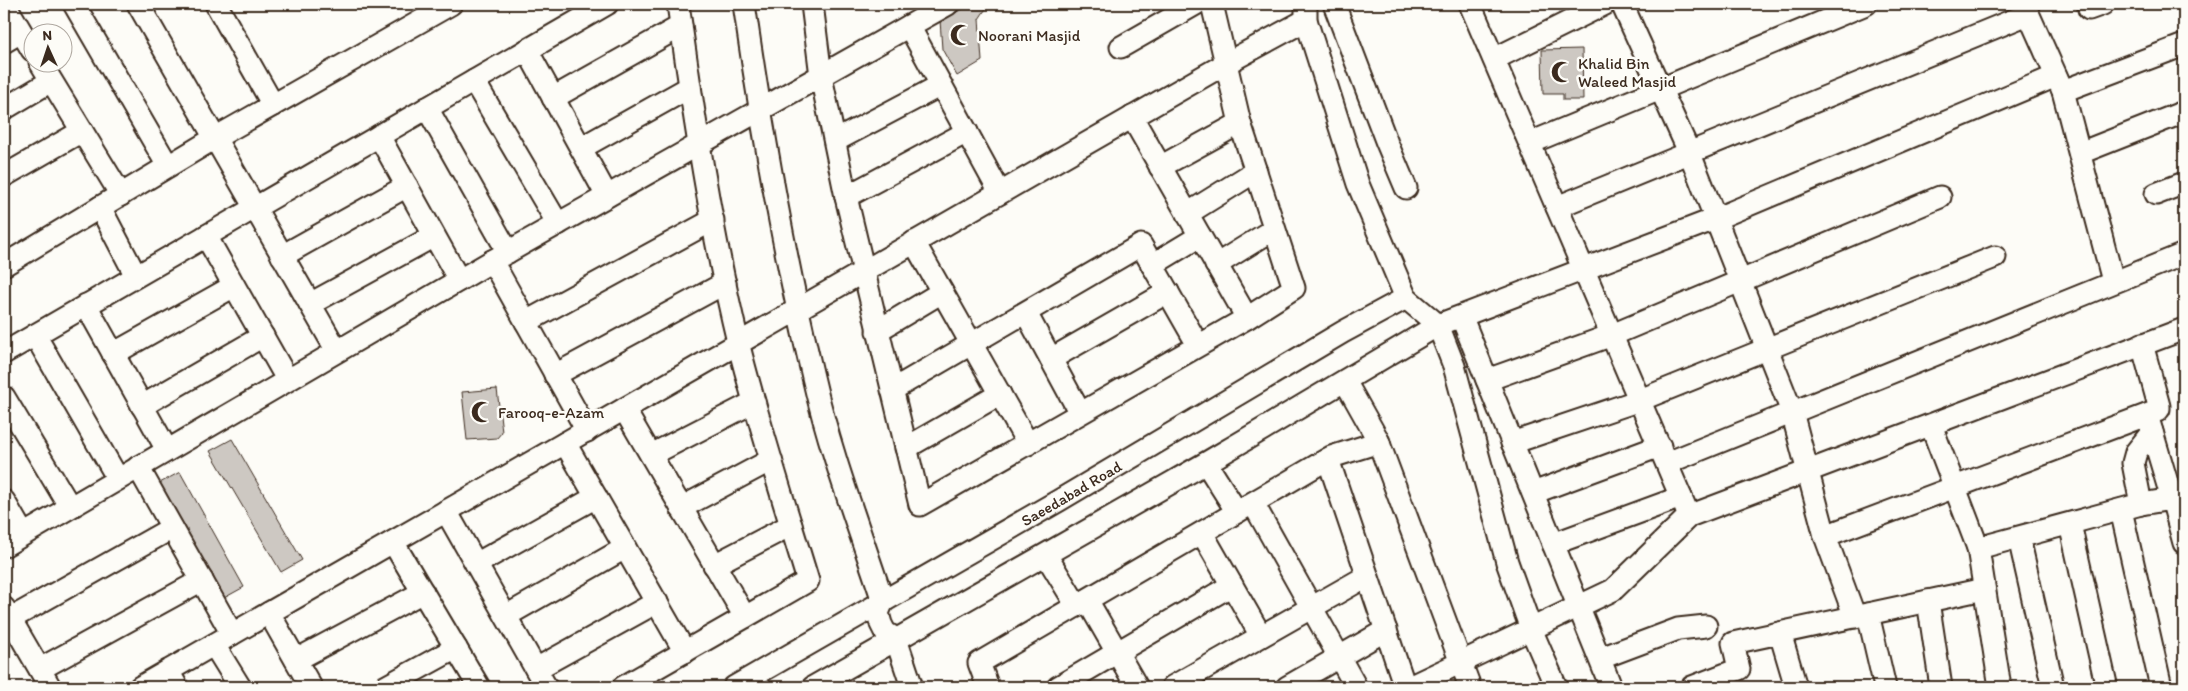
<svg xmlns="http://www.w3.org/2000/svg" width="2188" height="691" font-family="Itim,sans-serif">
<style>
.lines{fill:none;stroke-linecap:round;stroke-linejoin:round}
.stream{stroke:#887d74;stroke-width:4.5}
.building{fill:#cdc8c2;stroke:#3b2a1e}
.minor-casing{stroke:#3b2a1e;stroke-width:25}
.minor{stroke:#fdfcf7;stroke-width:21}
.labels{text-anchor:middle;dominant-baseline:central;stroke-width:5;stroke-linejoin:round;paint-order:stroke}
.poi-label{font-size:16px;fill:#3b2a1e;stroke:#fdfcf7;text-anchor:start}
.street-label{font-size:16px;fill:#3b2a1e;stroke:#fdfcf7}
</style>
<rect width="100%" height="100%" fill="#fdfcf7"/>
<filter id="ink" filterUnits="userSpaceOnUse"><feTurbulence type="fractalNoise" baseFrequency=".02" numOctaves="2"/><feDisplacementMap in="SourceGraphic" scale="10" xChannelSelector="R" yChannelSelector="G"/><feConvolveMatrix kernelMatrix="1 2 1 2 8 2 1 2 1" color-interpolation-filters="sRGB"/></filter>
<g filter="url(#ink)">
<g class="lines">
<!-- stream -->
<g class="stream">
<polyline points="1171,471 1225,440"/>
<polyline points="798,687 807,683"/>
</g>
</g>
<!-- building -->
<g class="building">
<polygon points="973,4 985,4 987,7 979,19 982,61 957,76 942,49 940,20"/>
<polygon points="1582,49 1583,100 1563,100 1563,94 1543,94 1542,50"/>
<polygon points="497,389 502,432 497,438 467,440 462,392"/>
<polygon points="232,439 302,560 281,572 210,451"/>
<polygon points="180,472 244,587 224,598 158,484"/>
</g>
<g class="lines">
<!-- minor casing -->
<g class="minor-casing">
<g id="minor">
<polyline points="5,4 32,50"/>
<polyline points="74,4 168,166"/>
<polyline points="138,4 337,351"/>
<polyline points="216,4 273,105"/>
<path d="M 744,4 C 762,129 784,254 813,377 C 830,452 859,528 883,601 L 878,613 L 881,624 L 885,632 L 896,639 L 912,687"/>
<polyline points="812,4 821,76 846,197 920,505 1247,318 1294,288 1240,123 1212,4"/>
<polyline points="1306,4 1306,20 1358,184 1406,298 1438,325 1454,366 1507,562 1531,629 1556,687"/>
<polyline points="1334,4 1387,143 1406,188"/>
<polyline points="1470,4 1689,516"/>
<polyline points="1622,4 1690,154 1792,412 1825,536 1855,617"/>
<polyline points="2024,4 2063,91 2113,281"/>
<polyline points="2089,9 2103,4"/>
<polyline points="909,26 1000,193"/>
<polyline points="4,42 21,32"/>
<polyline points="1121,47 1196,4"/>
<polyline points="527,50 607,196"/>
<polyline points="1494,59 1605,4"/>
<polyline points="40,62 121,195"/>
<polyline points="474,81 558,224"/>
<polyline points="2063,91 2184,45"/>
<polyline points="553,98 681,26"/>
<polyline points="427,108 508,252"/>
<polyline points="4,109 51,81"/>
<polyline points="1132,117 1247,318"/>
<polyline points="379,136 459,280"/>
<polyline points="835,141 941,85"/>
<polyline points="1530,143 1866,4"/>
<polyline points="581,148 690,87"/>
<polyline points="2080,153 2184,112"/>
<polyline points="1160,167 1240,123"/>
<polyline points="4,176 82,131"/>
<polyline points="2156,194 2184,183"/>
<polyline points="846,197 967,132"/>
<polyline points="100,207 136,276"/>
<polyline points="1557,207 2028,14"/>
<polyline points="1187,214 1256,171"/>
<polyline points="206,236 287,379"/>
<polyline points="914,242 1028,444"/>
<polyline points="282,256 407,186"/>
<polyline points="492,261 587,431"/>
<polyline points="4,265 215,138 451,4"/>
<polyline points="1152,265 1200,236"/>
<polyline points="1216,265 1274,229"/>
<polyline points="310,304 434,236"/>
<polyline points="86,305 167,450"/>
<polyline points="1026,313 1080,413"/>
<polyline points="1462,318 1611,687"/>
<polyline points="526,322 713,220"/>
<polyline points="877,331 942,292"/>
<polyline points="35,335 118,479"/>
<polyline points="4,353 607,4"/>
<polyline points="113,354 234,286"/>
<polyline points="1051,359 1168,292"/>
<polyline points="555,375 725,283"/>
<polyline points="1487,380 1612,335 1940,197"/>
<polyline points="1345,381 1377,438 1470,687"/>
<polyline points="892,390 1141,245 1198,345"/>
<polyline points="4,397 70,507"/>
<polyline points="142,406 263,336"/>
<polyline points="624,409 745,617"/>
<polyline points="2147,415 2172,499"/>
<polyline points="1931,425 1978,548 2000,687"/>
<polyline points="565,443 685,652"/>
<polyline points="1512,443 1640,400 1995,257"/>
<polyline points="906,448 1000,394"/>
<polyline points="651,455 754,402"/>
<polyline points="1328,459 1405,687"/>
<polyline points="1206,463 1237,512"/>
<polyline points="1667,463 2184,254"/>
<polyline points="138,467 232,634"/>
<polyline points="1533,493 1660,446"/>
<polyline points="4,501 23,534"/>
<polyline points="1253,503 1356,687"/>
<polyline points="2141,504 2133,463 2136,452 2152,432"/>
<polyline points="681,508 771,460"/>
<polyline points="2121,510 2161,687"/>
<polyline points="446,511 546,687"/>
<polyline points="2070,524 2106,684"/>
<polyline points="1202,533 1261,636"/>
<polyline points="1825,536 2157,411 2159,409 2159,406 2142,344"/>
<polyline points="2019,538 2053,687"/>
<polyline points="393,542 479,687"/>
<polyline points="1553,544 1681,497"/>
<polyline points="4,546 492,261 948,4"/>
<polyline points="1978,548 2141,504 2172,499 2184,543"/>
<polyline points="1046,555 1077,606"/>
<polyline points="476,564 596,497"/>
<polyline points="714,565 791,525"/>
<polyline points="1087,600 1137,687"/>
<polyline points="1928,601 1941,687"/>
<polyline points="4,608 50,687"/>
<polyline points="269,613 311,687"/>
<polyline points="1868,614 1885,687"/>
<polyline points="506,616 625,548"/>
<polyline points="10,619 172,528"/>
<polyline points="1780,633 1796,687"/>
<polyline points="214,645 240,687"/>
<polyline points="1601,658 1678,629 1706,626"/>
<polyline points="296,660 423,592"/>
<polyline points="40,669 202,580"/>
<polyline points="536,669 657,602"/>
<polyline points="168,671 177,687"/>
<polyline points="140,687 1225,64 1306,20"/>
<polyline points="385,687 456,648"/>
<path d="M 623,687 L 808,581 C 784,502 758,422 738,342 C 711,230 694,117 678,4"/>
<path id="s1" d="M 734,687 L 1058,501 L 1343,332 L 1406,298"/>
<polyline points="813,687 1206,463 1438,325 1715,219 2056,76"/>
<polyline points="988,687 979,663 1331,457 1379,442"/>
<polyline points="1058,687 1232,585"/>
<polyline points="1172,687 1367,576"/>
<polyline points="1287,687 1386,630"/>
<polyline points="1409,687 1613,590 1689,516 2184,329"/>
<polyline points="1692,687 1739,669 1733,643 1984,589"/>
</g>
</g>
<!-- minor -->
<use href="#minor" class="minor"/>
</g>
</g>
<!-- icons -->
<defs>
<g id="mosque-bare" transform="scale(1.725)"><path d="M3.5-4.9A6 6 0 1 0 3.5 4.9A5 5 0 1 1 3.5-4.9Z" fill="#3b2a1e" stroke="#fdfcf7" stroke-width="2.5" paint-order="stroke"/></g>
</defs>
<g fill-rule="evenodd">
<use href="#mosque-bare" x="961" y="35"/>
<use href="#mosque-bare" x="1562" y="72"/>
<use href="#mosque-bare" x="482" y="412"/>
</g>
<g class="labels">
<!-- poi labels -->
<g class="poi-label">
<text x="978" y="35">Noorani Masjid</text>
<text x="1578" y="63">Khalid Bin<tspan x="1578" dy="18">Waleed Masjid</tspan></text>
<text x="498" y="412">Farooq-e-Azam</text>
</g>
<!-- street labels -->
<g class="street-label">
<text stroke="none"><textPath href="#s1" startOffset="389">Saeedabad Road</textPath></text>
</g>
</g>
<!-- margin -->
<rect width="2188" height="691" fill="none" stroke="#fdfcf7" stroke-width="20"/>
<rect x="10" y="10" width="2168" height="671" fill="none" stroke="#3b2a1e" stroke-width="2" filter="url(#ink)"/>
<!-- north arrow -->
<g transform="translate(48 48) rotate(357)"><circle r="24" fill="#fdfcf7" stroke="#afa8a0"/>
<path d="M0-4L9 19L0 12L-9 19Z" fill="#3b2a1e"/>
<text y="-8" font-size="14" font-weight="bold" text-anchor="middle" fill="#3b2a1e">N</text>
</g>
</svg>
